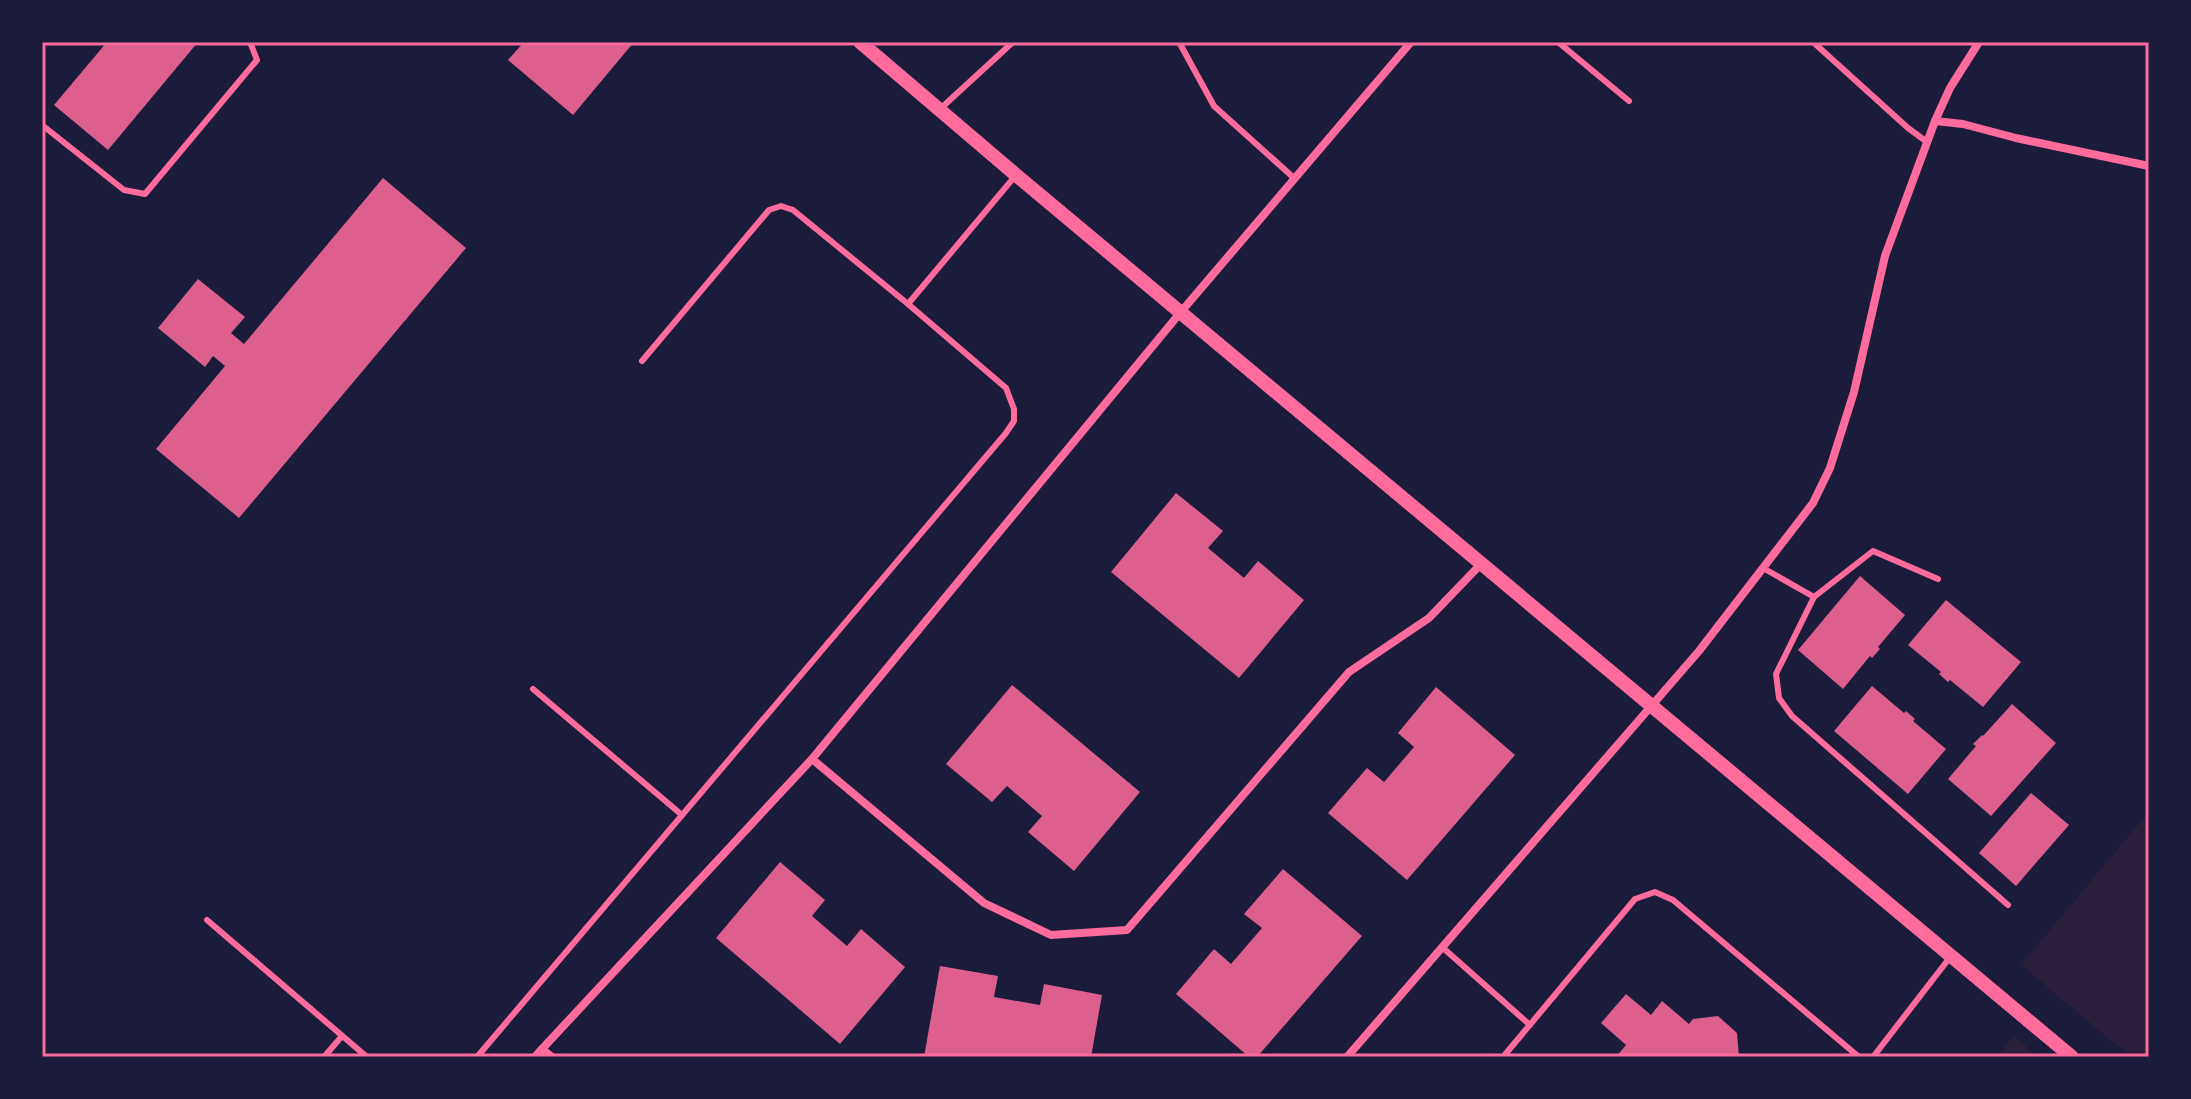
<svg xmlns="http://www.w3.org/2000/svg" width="2191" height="1099" font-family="'Varela Round',sans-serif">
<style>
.green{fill:#2a1e3b}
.building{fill:#dd5f8e}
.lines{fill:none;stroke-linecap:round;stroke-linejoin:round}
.service{stroke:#ff6b9d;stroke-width:6}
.minor{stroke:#ff6b9d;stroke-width:8}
.tertiary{stroke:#ff6b9d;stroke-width:14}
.neatline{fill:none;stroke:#ff6b9d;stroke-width:3}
</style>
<rect width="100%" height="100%" fill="#1b1b3a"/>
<!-- green -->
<g class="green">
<polygon points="2149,812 2149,1057 2131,1057 2021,965"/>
<polygon points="2014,1036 2039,1057 1996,1057"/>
</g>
<!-- building -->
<g class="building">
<polygon points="107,42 198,42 108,150 54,105"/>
<polygon points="524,42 634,42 573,115 508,60"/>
<polygon points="383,178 466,248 239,518 156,449 225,366 213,356 205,367 158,328 198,279 245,317 231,333 244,344"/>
<polygon points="1176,493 1223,531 1208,548 1244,578 1258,561 1304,600 1239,678 1111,572"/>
<polygon points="1860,576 1905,615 1878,647 1880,649 1872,658 1870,656 1843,689 1798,650"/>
<polygon points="1946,600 2021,662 1983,707 1950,680 1948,682 1939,674 1941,672 1908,645"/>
<polygon points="1012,685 1140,792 1074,871 1028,832 1042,816 1007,786 992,802 946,764"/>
<polygon points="1872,686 1904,713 1906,711 1915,719 1913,721 1946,749 1908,794 1834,731"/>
<polygon points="1436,687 1515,755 1407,880 1328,813 1367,768 1384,782 1414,747 1398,733"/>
<polygon points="2012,704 2056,743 1991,816 1948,779 1976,746 1973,744 1982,735 1983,736"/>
<polygon points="2031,793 2069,825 2016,886 1979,853"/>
<polygon points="780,862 825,900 812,916 847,946 861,929 905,967 840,1044 716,938"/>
<polygon points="1283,869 1362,936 1257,1057 1249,1057 1176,994 1214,949 1231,964 1262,928 1244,914"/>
<polygon points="940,966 998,976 994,997 1040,1005 1044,984 1102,995 1091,1057 924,1057"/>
<polygon points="1626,994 1651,1015 1662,1001 1689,1024 1693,1019 1718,1016 1737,1033 1739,1057 1616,1057 1626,1045 1601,1023"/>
</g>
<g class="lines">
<!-- service -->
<g class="service">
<polyline points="1179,42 1214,106 1294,178"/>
<polyline points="1558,42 1629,101"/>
<polyline points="1813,42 1908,128 1927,142"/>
<polyline points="939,110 1013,42"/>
<polyline points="42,125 124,190 145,194 257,60 250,42"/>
<polyline points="642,361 769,210 781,206 793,210 908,304 1016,175"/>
<polyline points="1763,568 1814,597 1873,551 1938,579"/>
<polyline points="1814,597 1776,674 1779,698 1792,716 2008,905"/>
<polyline points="533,689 682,815"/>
<polyline points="207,920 367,1057"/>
<polyline points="1442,947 1530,1025"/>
<polyline points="324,1057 342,1036"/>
<polyline points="477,1057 1006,433 1014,421 1014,409 1006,388 908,304"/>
<polyline points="1503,1057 1635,899 1655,892 1673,900 1859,1057"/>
<polyline points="1873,1057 1951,956"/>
</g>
<!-- minor -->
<g class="minor">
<polyline points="1935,121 1963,124 2016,138 2149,166"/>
<polyline points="812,759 984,903 1051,935 1127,930 1349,672 1429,618 1481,564"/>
<polyline points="542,1049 812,759 1180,313 1411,42"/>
<polyline points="535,1057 542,1049 552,1057"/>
<polyline points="1347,1057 1699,651 1813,503 1830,468 1854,392 1885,256 1935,121 1950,88 1979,42"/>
</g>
<!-- tertiary -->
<polyline class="tertiary" points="860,42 1016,175 2072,1057"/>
</g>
<!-- border -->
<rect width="2191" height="1099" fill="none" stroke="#1b1b3a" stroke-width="88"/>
<rect x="44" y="44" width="2103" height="1011" class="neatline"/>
</svg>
